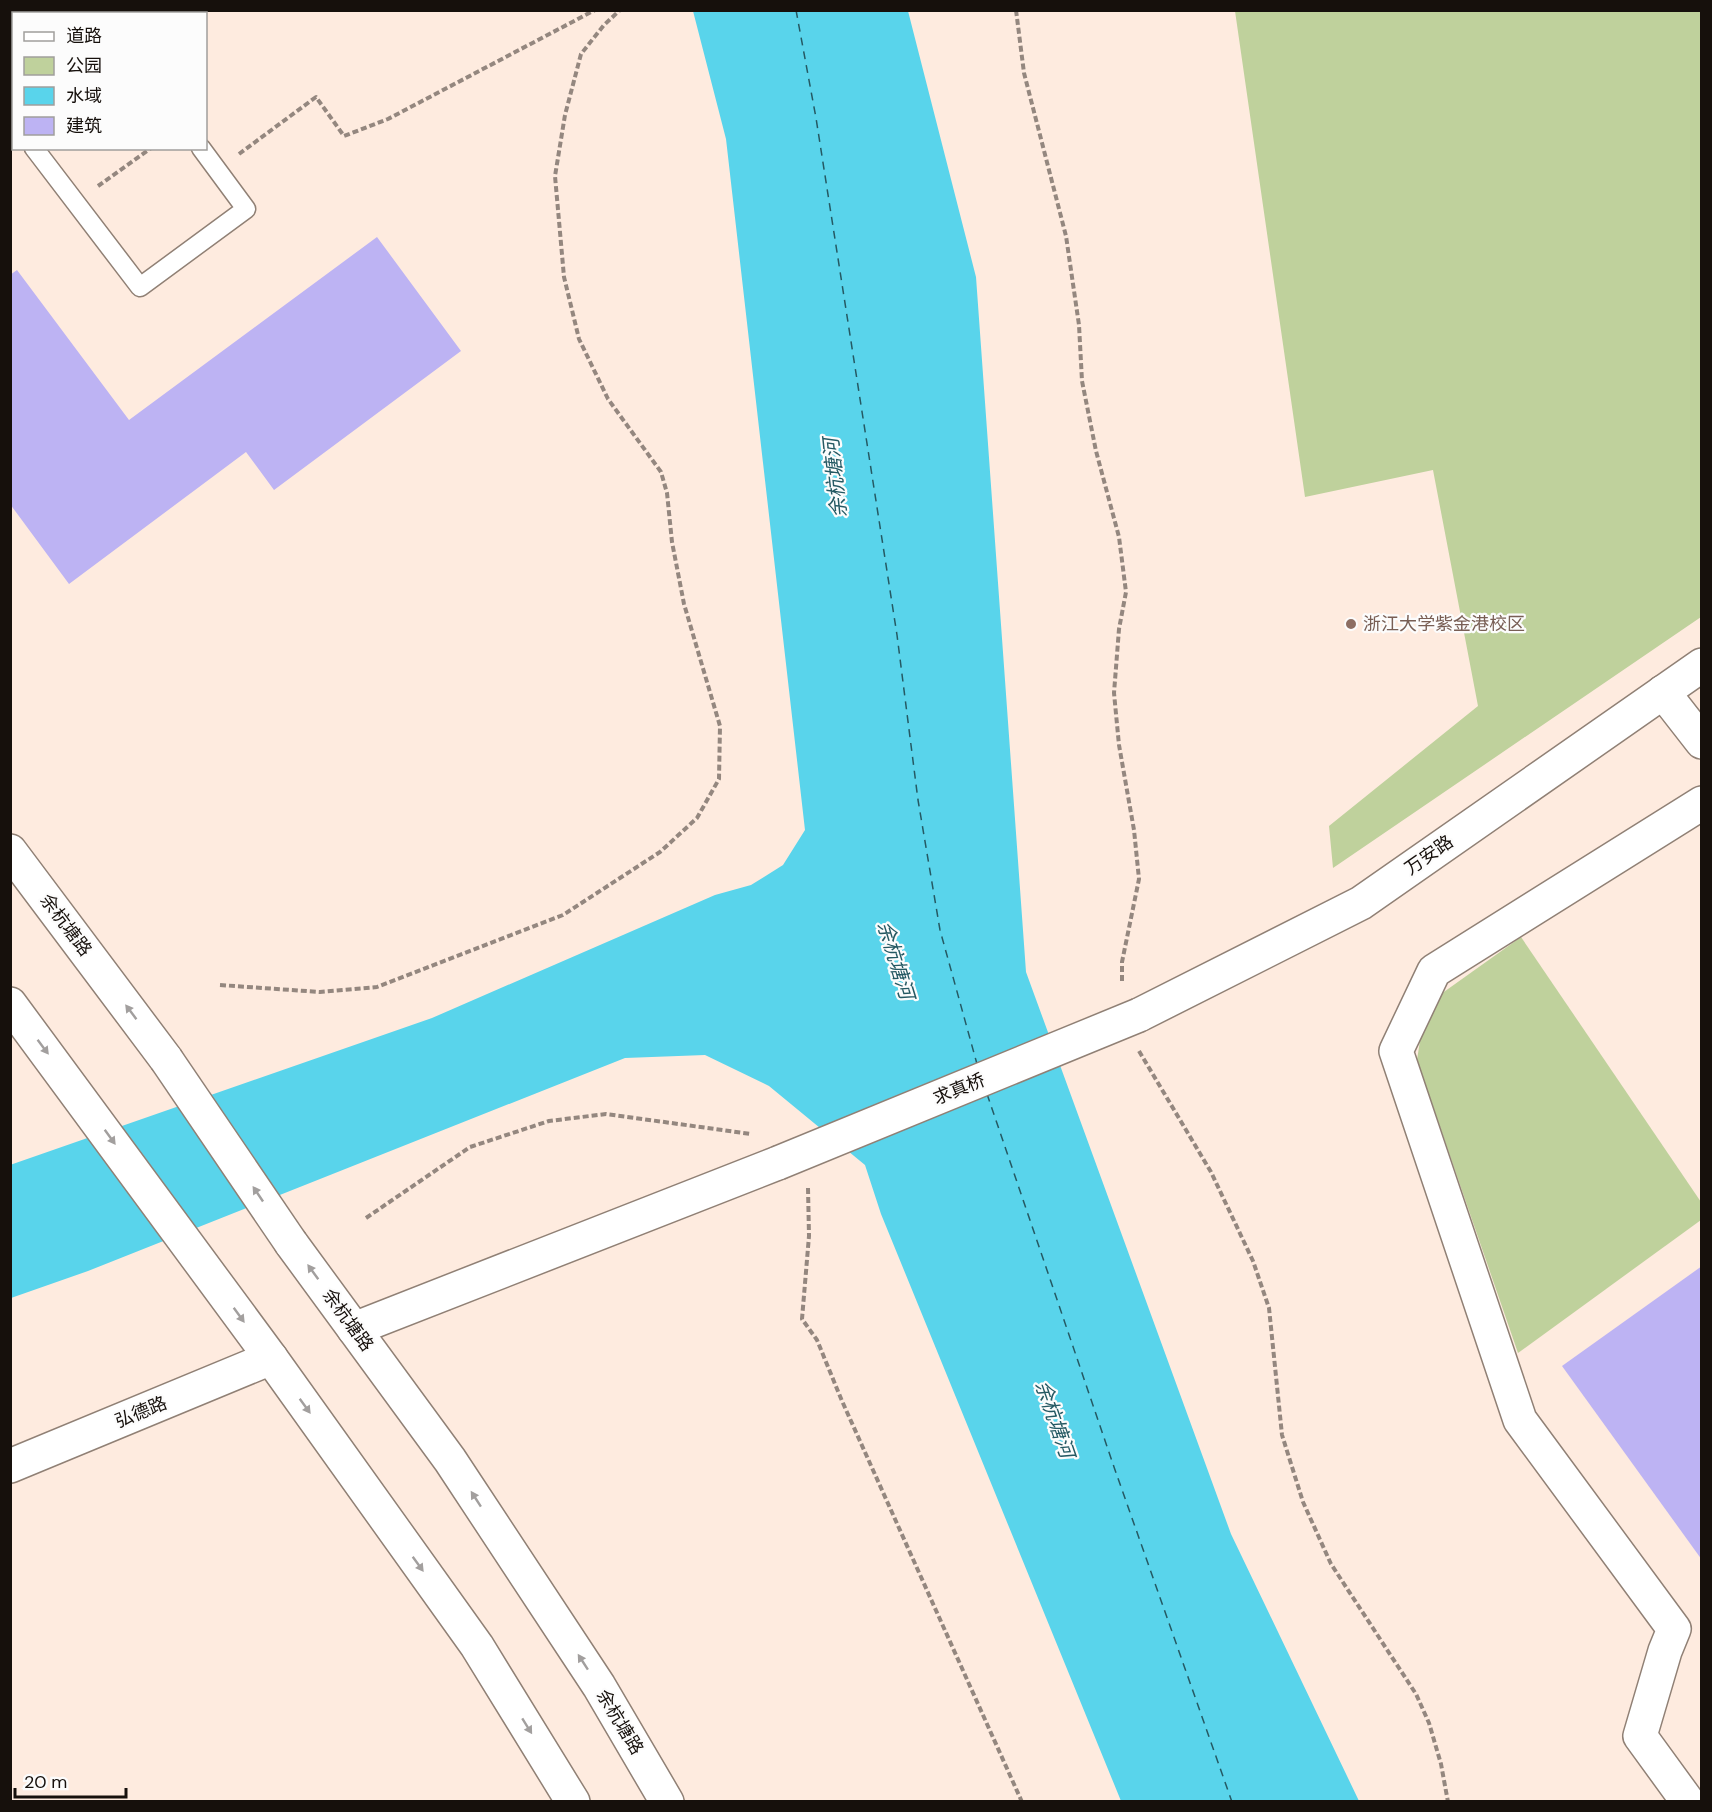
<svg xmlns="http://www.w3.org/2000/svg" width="1712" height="1812" font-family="'DM Sans','Noto Sans SC',sans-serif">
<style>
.green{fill:#bfd19c}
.water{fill:#59d4eb}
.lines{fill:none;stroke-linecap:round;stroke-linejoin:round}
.ferry{stroke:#255963;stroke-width:1.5;stroke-dasharray:8 6;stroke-linecap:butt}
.building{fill:#bdb3f3}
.service-casing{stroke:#908075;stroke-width:21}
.minor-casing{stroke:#908075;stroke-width:36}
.tertiary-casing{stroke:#908075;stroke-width:36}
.primary-casing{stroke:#908075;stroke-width:36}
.path{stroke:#94877f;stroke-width:4;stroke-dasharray:6 3;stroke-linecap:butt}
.service{stroke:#fff;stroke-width:18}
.minor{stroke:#fff;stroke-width:33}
.tertiary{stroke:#fff;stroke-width:33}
.primary{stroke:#fff;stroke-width:33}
.minor-bridge-casing{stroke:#908075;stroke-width:36;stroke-linecap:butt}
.primary-bridge-casing{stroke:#908075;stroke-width:36;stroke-linecap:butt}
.minor-bridge{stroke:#fff;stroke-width:33}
.primary-bridge{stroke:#fff;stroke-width:33}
.oneway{fill:#a29f9e}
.education-dot{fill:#8d6e63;stroke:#fcfcfc;stroke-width:2}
.labels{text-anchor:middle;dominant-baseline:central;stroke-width:4.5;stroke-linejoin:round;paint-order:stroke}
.education-label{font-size:18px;fill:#785e54;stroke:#fcfcfc;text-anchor:start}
.street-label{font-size:18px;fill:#16100c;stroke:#fcfcfc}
.water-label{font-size:20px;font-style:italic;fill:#255963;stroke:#fcfcfc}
</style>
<rect width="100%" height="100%" fill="#feebdf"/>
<!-- green -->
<g class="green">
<polygon points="1235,11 1701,11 1701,617 1333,868 1329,826 1478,706 1433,470 1305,497"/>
<polygon points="1521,937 1701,1202 1701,1220 1518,1353 1417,1060 1423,1021 1441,994"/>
</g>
<!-- water -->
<polygon class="water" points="693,11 908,11 976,277 1026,972 1231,1534 1359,1801 1121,1801 881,1214 865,1165 769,1086 705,1055 625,1058 88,1271 11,1298 10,1165 432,1018 715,895 751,885 783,865 805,830 726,139"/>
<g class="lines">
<!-- ferry -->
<g class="ferry">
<polyline points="796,10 816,118 897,635 918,800 940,930 977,1064"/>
<polyline points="987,1094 1114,1467 1232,1802"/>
</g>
</g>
<!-- building -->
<g class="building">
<polygon points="377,237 461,351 274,490 246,452 69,584 10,504 10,275 17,270 129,420"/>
<polygon points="1702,1266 1702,1560 1562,1366"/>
</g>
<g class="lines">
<!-- service casing -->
<g class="service-casing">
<g id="service">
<polyline points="99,10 101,14"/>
<polyline points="10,116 14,120"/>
<polyline points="34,148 140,287 246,209 201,148"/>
</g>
</g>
<!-- minor casing -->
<g class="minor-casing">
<g id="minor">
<polyline points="1663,692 1702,742"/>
<polyline points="1139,1015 1361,903 1702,665"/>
<polyline points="354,1329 778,1163"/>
<polyline points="1688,1802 1640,1736 1665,1651 1674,1629 1520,1420 1396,1051 1434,971 1702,803"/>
</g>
</g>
<!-- tertiary casing -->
<g class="tertiary-casing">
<polyline id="tertiary" points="10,1466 271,1358"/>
</g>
<!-- primary casing -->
<g class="primary-casing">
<g id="primary">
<polyline points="10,851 166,1059"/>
<polyline points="10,1004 271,1358 477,1646 573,1802"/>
<polyline points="291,1243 450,1460 599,1686 667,1802"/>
</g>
</g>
<!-- path -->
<g class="path">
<polyline points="1016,10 1024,73 1066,236 1079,325 1082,381 1096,451 1119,537 1126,592 1119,629 1114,693 1119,745 1134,830 1139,879 1122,962 1122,984"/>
<polyline points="239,154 316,97 344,136 388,119 595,10"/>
<polyline points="98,186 151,148"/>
<polyline points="220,985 320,992 377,987 563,915 660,852 697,818 719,779 720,726 684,604 672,542 667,493 661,472 608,399 579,339 564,277 555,176 565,115 581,54 604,25 620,10"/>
<polyline points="1139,1051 1211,1172 1253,1261 1269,1308 1282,1435 1303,1502 1331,1564 1416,1694 1429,1723 1441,1764 1448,1802"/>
<polyline points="808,1188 809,1236 802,1319 817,1340 842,1401 1022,1802"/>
<polyline points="366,1218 470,1147 549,1121 606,1114 751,1134"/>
</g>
<!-- service -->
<use href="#service" class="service"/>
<!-- minor -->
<use href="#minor" class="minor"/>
<!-- tertiary -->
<use href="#tertiary" class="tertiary"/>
<!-- primary -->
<use href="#primary" class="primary"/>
<!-- minor-bridge casing -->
<g class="minor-bridge-casing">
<polyline id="minor-bridge" points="778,1163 1139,1015"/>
</g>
<!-- primary-bridge casing -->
<g class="primary-bridge-casing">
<polyline id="primary-bridge" points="166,1059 291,1243"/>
</g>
<!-- minor-bridge -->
<use href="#minor-bridge" class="minor-bridge"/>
<!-- primary-bridge -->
<use href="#primary-bridge" class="primary-bridge"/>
</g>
<!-- one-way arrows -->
<defs><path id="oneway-solid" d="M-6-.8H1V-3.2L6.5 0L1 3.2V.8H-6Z" transform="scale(1.5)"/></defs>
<g class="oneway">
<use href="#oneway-solid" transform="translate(131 1012) rotate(-127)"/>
<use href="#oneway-solid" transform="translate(43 1047) rotate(53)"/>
<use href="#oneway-solid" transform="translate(110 1137) rotate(54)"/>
<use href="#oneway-solid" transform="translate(258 1194) rotate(-124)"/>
<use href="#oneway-solid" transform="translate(313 1272) rotate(-126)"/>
<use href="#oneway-solid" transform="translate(239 1315) rotate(54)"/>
<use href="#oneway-solid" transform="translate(305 1406) rotate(54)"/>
<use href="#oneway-solid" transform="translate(476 1499) rotate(-123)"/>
<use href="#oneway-solid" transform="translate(418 1564) rotate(54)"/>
<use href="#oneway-solid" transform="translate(583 1662) rotate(-123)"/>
<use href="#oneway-solid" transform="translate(527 1726) rotate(58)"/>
</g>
<!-- markers -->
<circle class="education-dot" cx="1351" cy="624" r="6"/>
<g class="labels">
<!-- education labels -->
<g class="education-label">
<text x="1363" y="624">浙江大学紫金港校区</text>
</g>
<!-- street labels -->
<g class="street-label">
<text transform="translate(1429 855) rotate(-35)">万安路</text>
<text transform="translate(66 925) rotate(53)">余杭塘路</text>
<text transform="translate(959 1089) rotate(-22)">求真桥</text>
<text transform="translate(348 1320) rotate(54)">余杭塘路</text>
<text transform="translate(141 1412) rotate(-22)">弘德路</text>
<text transform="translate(620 1722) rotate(59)">余杭塘路</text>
</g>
<!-- water labels -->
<g class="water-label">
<text transform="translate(835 478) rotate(-96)">余杭塘河</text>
<text transform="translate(896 960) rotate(73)">余杭塘河</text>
<text transform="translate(1055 1419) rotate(71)">余杭塘河</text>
</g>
</g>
<!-- border -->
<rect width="1712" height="1812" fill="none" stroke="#16100c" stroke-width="24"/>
<!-- legend -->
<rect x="12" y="12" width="195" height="138" fill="#fcfcfc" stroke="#a09e9c" stroke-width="1.5"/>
<rect x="24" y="32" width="30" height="9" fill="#ffffff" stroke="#a09e9c" stroke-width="1.5"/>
<text x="66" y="42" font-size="18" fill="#16100c">道路</text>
<rect x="24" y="57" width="30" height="18" fill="#bfd19c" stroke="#a09e9c" stroke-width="1.5"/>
<text x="66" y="72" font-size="18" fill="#16100c">公园</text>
<rect x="24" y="87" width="30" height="18" fill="#59d4eb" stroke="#a09e9c" stroke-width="1.5"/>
<text x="66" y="102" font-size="18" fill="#16100c">水域</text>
<rect x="24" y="117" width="30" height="18" fill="#bdb3f3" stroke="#a09e9c" stroke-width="1.5"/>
<text x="66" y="132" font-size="18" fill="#16100c">建筑</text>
<!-- scale -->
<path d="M15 1788v9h111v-9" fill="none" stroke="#16100c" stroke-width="3"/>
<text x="24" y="1788" font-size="18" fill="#16100c" stroke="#fcfcfc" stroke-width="4.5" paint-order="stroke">20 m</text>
</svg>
